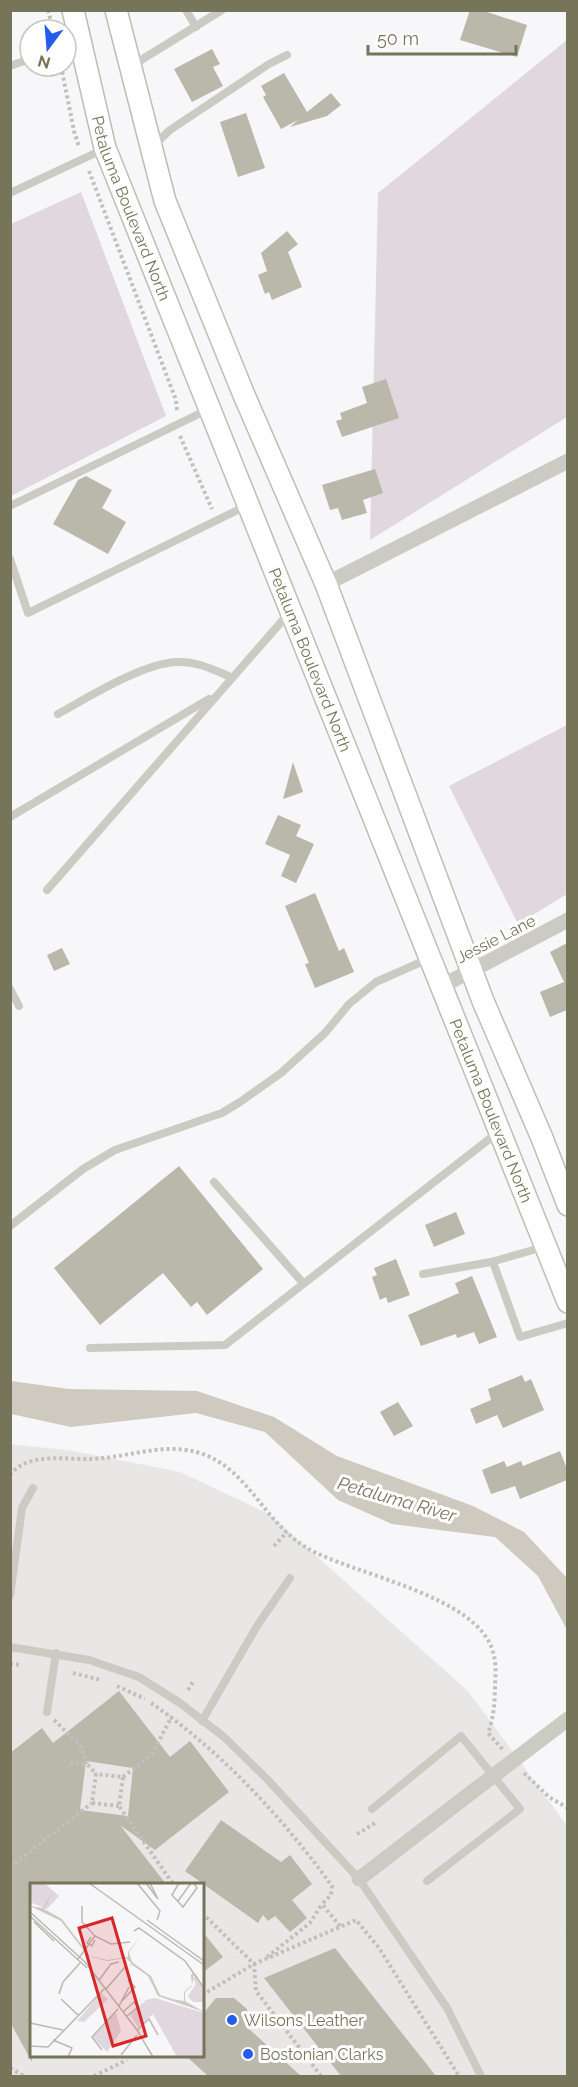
<svg xmlns="http://www.w3.org/2000/svg" width="578" height="2087" font-family="Raleway,sans-serif">
<style>
.built{fill:#e8e7e6;fill-rule:evenodd}
.green{fill:#e1d7df}
.water{fill:#cfcabf}
.building{fill:#bab8aa;fill-rule:evenodd}
.lines{fill:none;stroke-linecap:round;stroke-linejoin:round}
.secondary-casing{stroke:#bfbeb3;stroke-width:24}
.path{stroke:#c1c1bb;stroke-width:4;stroke-dasharray:3 3;stroke-linecap:butt}
.lane{stroke:#cccbc3;stroke-width:8}
.street{stroke:#cccbc3;stroke-width:15}
.secondary{stroke:#fff;stroke-width:21}
.street-bridge{stroke:#cccbc3;stroke-width:15}
.poi-dot{fill:#255ce9;stroke:#fff;stroke-width:2}
.labels{text-anchor:middle;dominant-baseline:central;stroke-width:6;stroke-linejoin:round;paint-order:stroke}
.street-label{font-size:16px;fill:#767459;stroke:#fff}
.poi-label{font-size:16px;fill:#767459;stroke:#fff;text-anchor:start}
.water-label{font-size:18px;font-style:italic;fill:#7c755e;stroke:#fff}
.inset-road{fill:none;stroke:#bbbaaf;stroke-width:1.5}
.view{fill:#d62828;fill-opacity:0.15;stroke:#d62828;stroke-width:3}
.inset-edge{fill:none;stroke:#767459;stroke-width:3}
</style>
<rect width="100%" height="100%" fill="#f7f6f9"/>
<!-- built -->
<path class="built" d="M 11,1444 L 74,1451 L 180,1472 L 269,1514 L 468,1691 L 568,1827 L 567,2076 L 11,2076 ZM 32,1884 L 202,1884 L 202,2056 L 32,2056 Z"/>
<!-- green -->
<g class="green">
<polygon points="567,40 567,417 370,540 378,193"/>
<polygon points="81,192 166,416 11,496 11,224"/>
<polygon points="567,725 567,894 518,924 449,786"/>
</g>
<!-- water -->
<polygon class="water" points="11,1381 69,1389 197,1391 274,1417 337,1456 473,1506 524,1532 567,1578 567,1630 538,1576 495,1537 392,1524 338,1500 265,1432 196,1413 71,1427 11,1414"/>
<!-- building -->
<g class="building">
<polygon points="470,10 481,10 527,25 517,57 460,40"/>
<polygon points="212,49 220,64 213,67 223,86 192,102 174,69"/>
<polygon points="284,73 307,112 331,93 341,105 327,116 290,127 298,120 281,129 263,97 266,95 261,86"/>
<polygon points="246,113 265,168 238,177 220,122"/>
<polygon points="287,231 298,244 288,252 302,287 272,300 269,292 265,294 258,275 267,271 261,253"/>
<polygon points="386,379 399,418 342,437 336,421 342,419 340,413 367,403 362,387"/>
<polygon points="375,469 383,493 363,500 367,513 342,520 338,508 330,510 322,485"/>
<polygon points="86,476 112,490 102,508 126,522 108,554 53,524 78,480"/>
<polygon points="293,762 303,792 283,799"/>
<polygon points="278,815 301,825 296,836 314,844 296,883 281,876 290,855 265,844"/>
<polygon points="315,893 339,951 344,948 354,972 315,988 305,964 309,963 285,906"/>
<polygon points="567,943 567,1010 550,1017 540,992 564,982 550,952"/>
<polygon points="62,948 70,964 54,971 47,955"/>
<polygon points="179,1166 263,1269 207,1315 197,1302 191,1307 163,1273 100,1325 54,1268"/>
<polygon points="456,1212 465,1234 434,1247 425,1225"/>
<polygon points="396,1259 410,1295 388,1303 386,1297 380,1300 372,1277 377,1275 374,1268"/>
<polygon points="472,1276 497,1337 479,1344 474,1332 457,1338 456,1334 421,1346 408,1315 459,1293 455,1283"/>
<polygon points="522,1375 525,1382 531,1379 544,1410 503,1428 497,1415 476,1424 470,1409 491,1400 488,1389"/>
<polygon points="398,1402 413,1426 394,1436 380,1412"/>
<polygon points="560,1451 567,1469 567,1480 520,1499 515,1486 491,1494 482,1470 504,1461 507,1467 521,1461 523,1466"/>
<path d="M 119,1691 L 170,1757 L 190,1741 L 229,1792 L 155,1850 L 120,1825 L 166,1884 L 32,1884 L 32,2062 L 10,2022 L 10,1753 L 42,1728 L 53,1743 ZM 86,1761 L 133,1768 L 128,1816 L 80,1810 Z"/>
<polygon points="221,1820 281,1862 290,1855 312,1884 292,1900 307,1918 290,1932 275,1916 268,1921 263,1915 258,1923 185,1871"/>
<polygon points="202,1931 223,1957 202,1973"/>
<polygon points="335,1948 409,2042 436,2076 341,2076 264,1978"/>
<polygon points="216,1998 234,1998 247,2009 249,2029 301,2076 208,2076 185,2055 202,2055 202,2015"/>
</g>
<g class="lines">
<!-- secondary casing -->
<g class="secondary-casing">
<g id="secondary">
<path id="s1" d="M 73,10 L 105,148 L 568,1302"/>
<polyline points="116,10 165,201 244,395 326,584 483,1001 542,1138 568,1205"/>
</g>
</g>
<!-- path -->
<g class="path">
<polyline points="48,10 53,30"/>
<polyline points="61,66 74,131 79,147"/>
<polyline points="89,171 176,400 177,411"/>
<polyline points="180,436 212,509"/>
<path d="M 10,1475 C 26,1453 62,1459 87,1459 C 116,1459 144,1449 172,1449 C 244,1449 256,1518 307,1548 C 353,1575 478,1595 493,1652 C 496,1662 496,1673 495,1684 C 495,1701 494,1717 488,1733 L 503,1750"/>
<polyline points="274,1546 287,1532"/>
<polyline points="10,1664 22,1665"/>
<polyline points="73,1673 101,1680"/>
<polyline points="117,1686 145,1699"/>
<polyline points="188,1690 194,1680"/>
<path d="M 151,1703 C 222,1752 281,1816 332,1886 L 331,1895 L 322,1904 L 340,1926"/>
<polyline points="54,1720 80,1745 87,1764"/>
<polyline points="70,1763 87,1764 96,1774"/>
<polyline points="524,1773 549,1797 568,1808"/>
<polyline points="123,1777 152,1754 172,1716"/>
<polyline points="119,1806 92,1803 96,1774 123,1777 119,1806 173,1884"/>
<polyline points="357,1834 377,1822"/>
<polyline points="10,1867 92,1803"/>
<polyline points="202,1913 254,1964 256,1991 321,2076"/>
<polyline points="566,1933 568,1932"/>
<polyline points="267,1957 310,1923 322,1904"/>
<polyline points="202,1995 254,1964 356,1920 379,1948 459,2076"/>
<polyline points="10,2068 24,2076"/>
<polyline points="94,2076 127,2060"/>
</g>
<!-- lane -->
<g class="lane">
<polyline points="186,10 196,27"/>
<polyline points="66,47 79,42"/>
<polyline points="133,65 222,10"/>
<polyline points="10,66 30,59"/>
<polyline points="153,146 170,130 269,64 287,55"/>
<polyline points="10,193 104,149"/>
<polyline points="10,506 209,409"/>
<polyline points="10,559 28,613 246,506"/>
<path d="M 58,714 C 89,697 143,663 177,662 C 197,661 214,670 231,677"/>
<polyline points="10,817 209,699"/>
<polyline points="47,890 289,613"/>
<polyline points="10,989 19,1006"/>
<polyline points="214,1182 303,1283"/>
<polyline points="10,1226 83,1169 115,1150 222,1113 240,1102 281,1073 325,1033 349,1004 376,982 428,959"/>
<polyline points="493,1262 520,1337 568,1323"/>
<polyline points="423,1274 491,1262 544,1247"/>
<polyline points="90,1348 225,1345 497,1133"/>
<polyline points="10,1596 22,1508 33,1488"/>
<polyline points="10,1647 89,1660 139,1677 180,1703 224,1737 267,1779 359,1879 447,2008 481,2076"/>
<polyline points="47,1712 56,1653"/>
<polyline points="202,1721 257,1626 290,1578"/>
<polyline points="372,1809 461,1736 520,1809 427,1881"/>
</g>
<!-- street -->
<g class="street">
<polyline points="326,584 568,461"/>
<polyline points="440,987 568,920"/>
<polyline points="359,1879 472,1792"/>
</g>
<!-- secondary -->
<use href="#secondary" class="secondary"/>
<!-- street-bridge -->
<polyline class="street-bridge" points="472,1792 568,1719"/>
</g>
<!-- markers -->
<g class="poi-dot">
<circle cx="232" cy="2020" r="6"/>
<circle cx="248" cy="2054" r="6"/>
</g>
<g class="labels">
<!-- street labels -->
<g class="street-label">
<text stroke="none"><textPath href="#s1" startOffset="207">Petaluma Boulevard North</textPath></text>
<text stroke="none"><textPath href="#s1" startOffset="693">Petaluma Boulevard North</textPath></text>
<text transform="translate(496 939) rotate(-27)">Jessie Lane</text>
<text stroke="none"><textPath href="#s1" startOffset="1179">Petaluma Boulevard North</textPath></text>
</g>
<!-- poi labels -->
<g class="poi-label">
<text x="244" y="2020">Wilsons Leather</text>
<text x="260" y="2054">Bostonian Clarks</text>
</g>
<!-- water labels -->
<g class="water-label">
<text transform="translate(397 1499) rotate(16)">Petaluma River</text>
</g>
</g>
<!-- overview -->
<g transform="translate(30 1883)">
<rect width="174" height="174" fill="#f7f6f9"/>
<path d="M 0,0 L 14,0 L 29,13 L 17,26 L 0,19 ZM 166,91 L 173,106 L 174,119 L 163,119 L 158,113 L 166,101 L 163,96 ZM 71,110 L 78,116 L 54,139 L 47,138 ZM 125,115 L 174,130 L 174,174 L 147,174 L 123,131 L 108,144 L 100,132 L 116,117 ZM 86,129 L 91,148 L 77,169 L 63,154 Z" fill="#e1d7df"/>
<path d="M 18,5 L 20,12 L 18,19 L 14,26 L 32,36 L 60,73 L 77,77 L 98,74 L 98,69 L 111,52 L 99,69 L 102,79 L 121,93 L 130,112 L 142,116 L 154,118 L 154,109 L 162,102 L 161,92 L 164,89 L 162,103 L 155,109 L 155,118 L 174,129 L 128,113 L 118,93 L 101,81 L 95,97 L 101,80 L 96,75 L 77,78 L 58,73 L 31,38 L 0,23 L 13,25 L 20,12 Z" fill="#cfcabf"/>
<path class="inset-road" d="M 59,0 L 174,82M 107,0 L 130,28 L 127,37M 116,0 L 128,16 L 120,0M 149,0 L 142,12 L 153,24 L 167,5 L 164,0M 148,18 L 161,0M 52,23 L 52,39 L 65,53 L 81,61 L 100,59M 0,29 L 55,79 L 107,147 L 123,174M 0,33 L 57,85M 117,37 L 174,78M 4,39 L 24,58M 104,48 L 109,45 L 155,78 L 174,105M 61,54 L 57,60 L 62,63 L 65,57M 48,76 L 65,53M 69,97 L 81,81 L 89,79M 76,106 L 96,83M 29,111 L 33,99 L 50,80M 31,116 L 48,132M 92,118 L 105,104 L 98,97M 89,123 L 99,104M 93,129 L 104,119 L 108,124 L 97,133M 0,140 L 33,147M 107,147 L 119,136 L 128,152M 23,157 L 42,165 L 38,174M 0,163 L 18,164 L 75,105M 72,167 L 62,154 L 88,126M 91,172 L 107,152"/>
<path class="view" d="M 82,35 L 116,153 L 83,163 L 49,45 Z"/>
<rect width="174" height="174" class="inset-edge"/>
</g>
<!-- border -->
<rect width="578" height="2087" fill="none" stroke="#767459" stroke-width="24"/>
<!-- north arrow -->
<g transform="translate(48 48) rotate(196)"><circle r="28" fill="#ffffff" stroke="#c8c7bd" stroke-width="1.5"/>
<path d="M0-4.5L10 22L0 15L-10 22Z" fill="#255ce9"/>
<text y="-9" font-size="16" font-weight="bold" text-anchor="middle" fill="#767459">N</text>
</g>
<!-- scale -->
<path d="M368 45v9h148v-9" fill="none" stroke="#767459" stroke-width="3"/>
<text x="377" y="45" font-size="18" fill="#767459" stroke="#ffffff" stroke-width="4.5" paint-order="stroke">50 m</text>
</svg>
